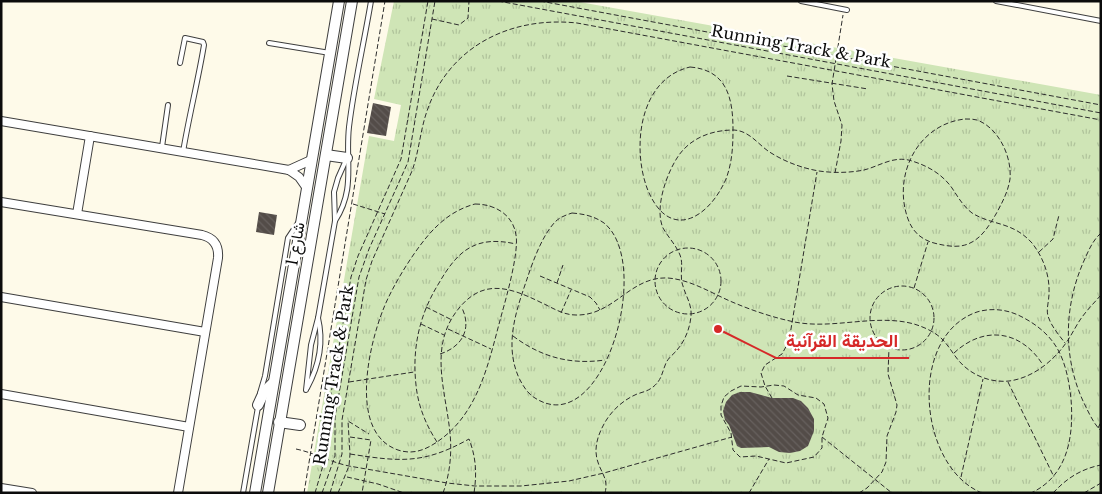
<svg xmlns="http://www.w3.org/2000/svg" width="1102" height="494" font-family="'Libre Baskerville',Vazirmatn,serif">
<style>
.park{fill:url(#park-tufts)}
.building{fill:url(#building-back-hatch)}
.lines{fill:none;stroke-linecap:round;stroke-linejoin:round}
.service-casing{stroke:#3e3e3e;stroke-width:6}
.minor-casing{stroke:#3e3e3e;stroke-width:10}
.tertiary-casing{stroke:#3e3e3e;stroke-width:12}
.path{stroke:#2d2d2d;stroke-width:1;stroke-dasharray:5 2.5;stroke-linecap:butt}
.service{stroke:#fff;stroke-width:4}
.minor{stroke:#fff;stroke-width:8}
.tertiary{stroke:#fff;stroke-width:10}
.labels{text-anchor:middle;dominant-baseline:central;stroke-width:5;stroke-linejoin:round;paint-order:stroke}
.street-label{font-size:16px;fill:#0b0b0b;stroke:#fff}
.leader{fill:none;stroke:#d62828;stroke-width:2}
.callout-dot{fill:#d62828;stroke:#fff;stroke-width:2}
.callout-label{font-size:18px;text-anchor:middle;font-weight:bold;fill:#d62828;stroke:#fff;stroke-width:5;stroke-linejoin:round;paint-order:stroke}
</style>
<defs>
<pattern id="park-tufts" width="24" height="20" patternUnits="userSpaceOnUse" patternTransform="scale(1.25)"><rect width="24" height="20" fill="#cfe5b6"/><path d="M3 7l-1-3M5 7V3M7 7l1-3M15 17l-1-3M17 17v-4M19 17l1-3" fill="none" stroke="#b0c39b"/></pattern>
<pattern id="building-back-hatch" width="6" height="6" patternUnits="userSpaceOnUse" patternTransform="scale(1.25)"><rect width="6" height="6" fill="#534c48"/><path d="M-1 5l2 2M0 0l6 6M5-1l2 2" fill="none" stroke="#67615e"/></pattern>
</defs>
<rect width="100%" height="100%" fill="#fefae9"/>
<!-- park -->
<polygon class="park" points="394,1 574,1 1101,95 1101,493 307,493 369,136 394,141 401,105 374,99"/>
<!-- building -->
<g class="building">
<polygon points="373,103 391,107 386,136 367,133"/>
<polygon points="259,212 277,215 274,235 256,232"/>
<polygon points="740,392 750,392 772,398 793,398 801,401 808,408 814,419 814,431 808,446 800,451 790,453 779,452 769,447 741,448 737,446 729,425 725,420 723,411 726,402 732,395"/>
</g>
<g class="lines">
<!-- service casing -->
<g class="service-casing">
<g id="service">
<polyline points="801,1 847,10"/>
<polyline points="996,1 1101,21"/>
<polyline points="269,43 330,53"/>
<path d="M 180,63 L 185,38 L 203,42 L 204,45 C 198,81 189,116 183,152"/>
<polyline points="162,147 168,105"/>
<path d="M 335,221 C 356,188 345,163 349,127 C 354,85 364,43 371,1"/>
<path d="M 307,388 C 319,366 324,343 318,318"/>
<polyline points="306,390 311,345 318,318 335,221 334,192 338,178 346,160"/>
<polyline points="260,393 265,376 288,238 298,223"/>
<polyline points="243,493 258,407"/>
</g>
</g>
<!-- minor casing -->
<g class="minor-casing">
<g id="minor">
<polyline points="1,121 289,170 299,177 306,187"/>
<polyline points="289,170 311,160"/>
<path d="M 1,202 L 202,235 C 214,238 219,246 218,258 L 178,493"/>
<polyline points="77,214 90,136"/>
<polyline points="1,297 205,332"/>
<polyline points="1,394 189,427"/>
<polyline points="1,488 32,493"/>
</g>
</g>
<!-- tertiary casing -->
<g class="tertiary-casing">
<g id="tertiary">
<polyline points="326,155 347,158"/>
<polyline points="258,405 264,392 273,383"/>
<polyline points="279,422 300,425"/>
<polyline points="255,493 339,1"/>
<polyline points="268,493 352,1"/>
</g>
</g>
<!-- path -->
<g class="path">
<polyline points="498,1 1101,113"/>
<polyline points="540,1 1101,105"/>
<polyline points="432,19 459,25 468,18 469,1"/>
<path d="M 690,67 C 727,70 733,98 733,130 C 733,147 732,163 726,179 C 708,220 668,242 647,188 C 632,147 639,79 690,67 Z"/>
<polyline points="787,76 868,89"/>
<path d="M 965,119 C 969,119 973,119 977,120 C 999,128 1012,157 1010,179 C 1008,192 1002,203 996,214 C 989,226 981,239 968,244 C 958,248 947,246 938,244 C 923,241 913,233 908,219 C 892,175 918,124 965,119 Z"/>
<polyline points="835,173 841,141 842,125 834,101 832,84 843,15"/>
<polyline points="353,204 385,214"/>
<path d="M 475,204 C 494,204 513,214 516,235 C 519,252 507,295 502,313 C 489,360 480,413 437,442 C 425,450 413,455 398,450 C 348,433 369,345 383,310 C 392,286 418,244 436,227 C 447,216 460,208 475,204 Z"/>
<path d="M 572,213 C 584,214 594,216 604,223 C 654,263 603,442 535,398 C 528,394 523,386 519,378 C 504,345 516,311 527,279 C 533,261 542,236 555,222 C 560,217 566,215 572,213 Z"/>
<path d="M 1101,233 C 1092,241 1088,252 1083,263 C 1064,307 1063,357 1083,401 C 1088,411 1093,423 1101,431"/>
<circle cx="688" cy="281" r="33"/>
<polyline points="1039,252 1053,239 1059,215"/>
<polyline points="540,276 590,297 596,303 600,310"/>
<polyline points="557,283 563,265"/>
<circle cx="902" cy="318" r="32"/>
<polyline points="914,288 928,242"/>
<polyline points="426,307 452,320"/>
<polyline points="561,313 571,290"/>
<polyline points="421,324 444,335"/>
<polyline points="448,329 491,349"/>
<path d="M 513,336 C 541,357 570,365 605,360"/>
<path d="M 954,353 C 984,325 1021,330 1043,365"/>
<path d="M 440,354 C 462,347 472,329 462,308"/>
<polyline points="349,382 414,372"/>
<polyline points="1008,382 1054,477"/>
<polygon points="774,385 784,386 798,395 816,398 824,404 828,418 822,437 822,448 814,457 786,463 756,456 740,457 733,450 731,433 721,415 721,406 724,397 731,391 741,386 761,387"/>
<polyline points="772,398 765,386 761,373 765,365 782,354 789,341 817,172"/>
<polyline points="1098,428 1101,422"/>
<polyline points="350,437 371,440 362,493"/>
<polyline points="822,437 892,493"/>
<path d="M 437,442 C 426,425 418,406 416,385 C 412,349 419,315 439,283 C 458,250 476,235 516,244"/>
<path d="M 296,449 C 315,453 330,462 349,466 L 447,483 L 475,486 L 521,486 L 569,481 L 604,473 L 732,437"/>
<path d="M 350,454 C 401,462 424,464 469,439 C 476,457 477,473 474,493"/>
<polyline points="347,477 378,484 404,493"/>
<polyline points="961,477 983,379"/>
<polyline points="304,493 385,1"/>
<polyline points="315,493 327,452 327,417 351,277 358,256 401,159 428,1"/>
<polyline points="322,493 335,456 335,417 359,277 369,249 408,162 435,1"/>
<path d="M 330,493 L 342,454 L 342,420 L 366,280 L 372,261 L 412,171 C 419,152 420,131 427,111 C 449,46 511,16 577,23 L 1101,120"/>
<polyline points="338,493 349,466 350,454 348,421 369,434"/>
<path d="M 443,493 C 450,474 452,453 450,433 C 446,392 429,349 456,312 C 481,278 508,286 542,303 C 553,308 563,315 576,315 C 614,316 630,276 668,278 C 693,280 714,295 737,304 C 754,311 772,317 790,321 C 830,331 874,313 914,324 C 924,327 935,332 942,339 C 949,346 953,354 959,361 C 971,375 990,383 1009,381 C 1033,378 1055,360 1068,340 C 1072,334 1076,326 1080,320 C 1086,311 1094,303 1101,295"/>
<path d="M 605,493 C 609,478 600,472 597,459 C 594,447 598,435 604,424 C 611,411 623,400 637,394 C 643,392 648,391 653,387 C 662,380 662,372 666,363 C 668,358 674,354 677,350 C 685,341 690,328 691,316 C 692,304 686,297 683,286 C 679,276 684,265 680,255 C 676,245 668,237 663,228 C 654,208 667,172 679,155 C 692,137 713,130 734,130 C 749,131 757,143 768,151 C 783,161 801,168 819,171 C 833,173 849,173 864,170 C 880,166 894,155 912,161 C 928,166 942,174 952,188 C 958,197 963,206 972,213 C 993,226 1012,221 1032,243 C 1043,257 1050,275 1049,294 C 1049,301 1046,309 1048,316 C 1051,326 1059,335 1065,343"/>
<polyline points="749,493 769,459"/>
<polyline points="859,493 867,488 882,472 886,462 887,436 896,412 897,405 888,374 889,348"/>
<path d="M 982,493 C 918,467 907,336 977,312 C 990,308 1005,309 1018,315 C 1031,321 1044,330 1053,342 C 1065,358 1069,380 1071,399 C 1074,436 1068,476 1031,493"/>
<path d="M 1053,493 C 1067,478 1081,469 1101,465"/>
<polyline points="1084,493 1101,483"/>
</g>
<!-- service -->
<use href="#service" class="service"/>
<!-- minor -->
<use href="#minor" class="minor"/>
<!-- tertiary -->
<use href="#tertiary" class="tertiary"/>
</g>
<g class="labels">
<!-- street labels -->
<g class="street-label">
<text transform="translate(801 46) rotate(10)">Running Track &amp; Park</text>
<text transform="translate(295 244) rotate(-80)">شارع 1</text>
<text transform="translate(333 375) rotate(-81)">Running Track &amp; Park</text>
</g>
</g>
<!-- callouts -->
<path class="leader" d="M718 329L776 358H909"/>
<circle class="callout-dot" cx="718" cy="329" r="5"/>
<g class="callout-label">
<text x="842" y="347">الحديقة القرآنية</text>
</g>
<!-- border -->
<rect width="1102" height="494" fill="none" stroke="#0b0b0b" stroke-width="5"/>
</svg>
